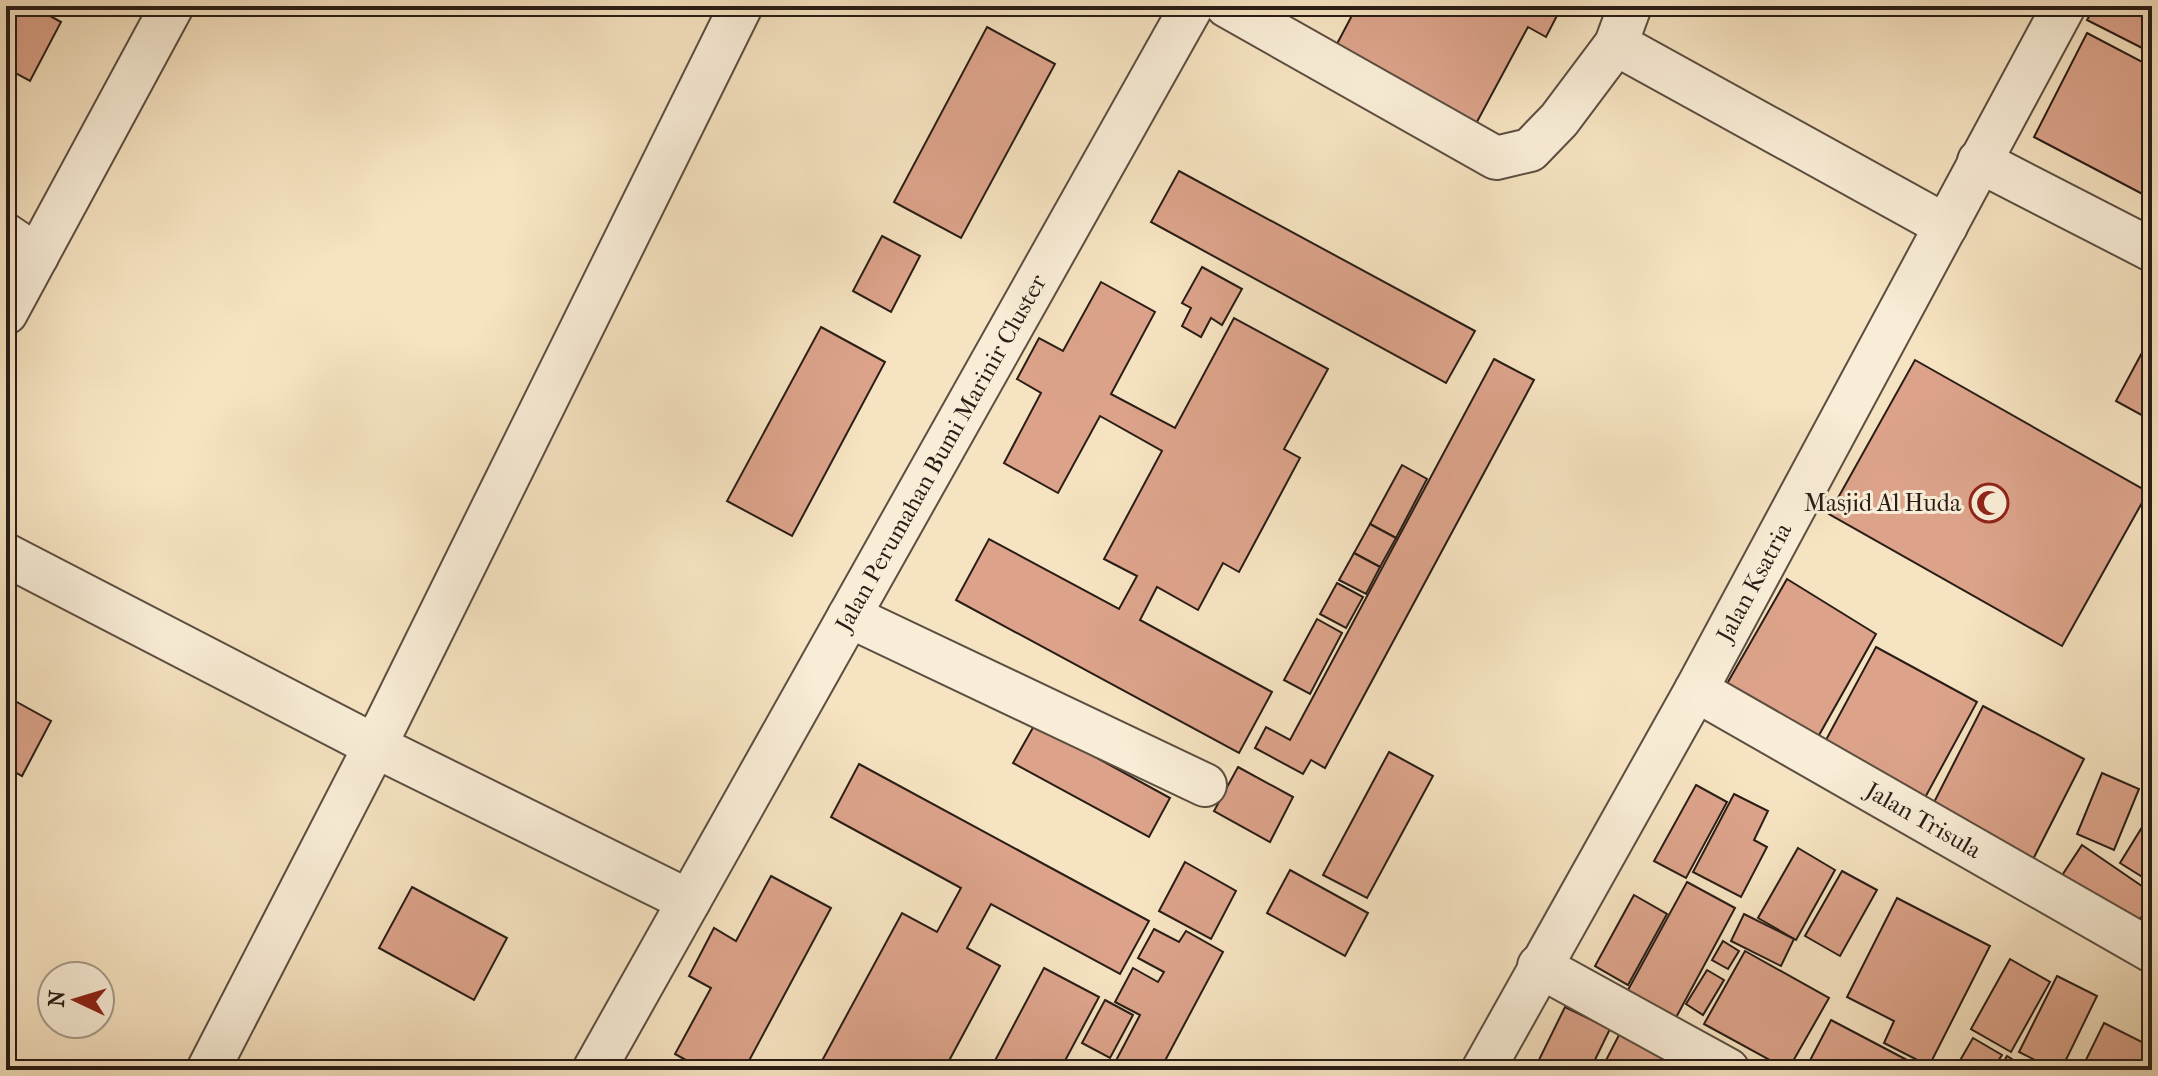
<svg xmlns="http://www.w3.org/2000/svg" width="2158" height="1076" font-family="'IM FELL French Canon',serif">
<style>
.building{fill:#dca38a;stroke:#291d16;stroke-width:2}
.lines{fill:none;stroke-linecap:round;stroke-linejoin:round}
.minor-casing{stroke:#5c4e41;stroke-width:46}
.minor{stroke:#f9edd7;stroke-width:42}
.labels{text-anchor:middle;dominant-baseline:central;stroke-width:6;stroke-linejoin:round;paint-order:stroke}
.street-label{font-size:24px;fill:#291d16;stroke:#f9edd7}
.poi-label{font-size:24px;fill:#291d16;stroke:#f9edd7;text-anchor:end}
</style>
<rect width="100%" height="100%" fill="#f6e3c1"/>
<filter id="stains"><feTurbulence type="fractalNoise" baseFrequency=".0025" numOctaves="4"/><feColorMatrix values="0 0 0 0 .2 0 0 0 0 .09 0 0 0 0 .02 0 0 0 .5 -.17"/></filter>
<radialGradient id="worn" r=".72"><stop offset=".6" stop-color="#630" stop-opacity="0"/><stop offset="1" stop-color="#630" stop-opacity=".3"/></radialGradient>
<!-- building -->
<g class="building">
<polygon points="6,6 32,6 61,22 30,81 6,68"/>
<polygon points="1357,6 1562,6 1546,37 1528,27 1471,133 1330,57"/>
<polygon points="2095,6 2152,6 2152,53 2087,20"/>
<polygon points="987,27 1055,64 961,238 894,202"/>
<polygon points="2087,33 2152,67 2152,199 2034,137"/>
<polygon points="1179,171 1475,331 1446,383 1151,222"/>
<polygon points="882,236 920,256 891,312 853,291"/>
<polygon points="1202,267 1242,289 1222,325 1211,318 1201,337 1182,326 1191,308 1182,303"/>
<polygon points="1101,282 1155,312 1111,394 1175,428 1234,318 1328,369 1284,449 1300,458 1239,572 1223,563 1198,610 1157,587 1140,620 1272,692 1239,753 956,600 989,539 1119,609 1137,576 1104,559 1162,451 1100,416 1058,493 1004,463 1041,393 1017,379 1039,338 1063,351"/>
<polygon points="821,327 885,362 792,536 727,501"/>
<polygon points="2152,334 2152,405 2145,417 2116,401"/>
<polygon points="1494,359 1534,380 1325,768 1311,760 1303,774 1255,748 1266,727 1290,740"/>
<polygon points="1915,360 2148,492 2062,646 1829,514"/>
<polygon points="1402,465 1427,479 1396,538 1370,524"/>
<polygon points="1370,524 1396,538 1380,567 1354,553"/>
<polygon points="1354,553 1380,567 1366,594 1339,580"/>
<polygon points="1787,579 1876,634 1814,744 1724,689"/>
<polygon points="1337,583 1363,597 1346,628 1320,614"/>
<polygon points="1317,619 1342,633 1310,694 1284,680"/>
<polygon points="1876,647 1977,702 1921,805 1820,751"/>
<polygon points="6,696 51,721 22,776 6,767"/>
<polygon points="1983,706 2084,759 2027,871 1926,818"/>
<polygon points="1035,724 1170,798 1149,837 1013,763"/>
<polygon points="1389,752 1433,776 1367,898 1323,875"/>
<polygon points="859,764 1149,921 1120,974 991,904 967,948 1000,966 944,1070 817,1070 902,913 937,932 961,888 831,817"/>
<polygon points="1238,767 1293,797 1270,842 1214,811"/>
<polygon points="2102,773 2139,789 2114,850 2077,834"/>
<polygon points="1696,785 1727,802 1686,878 1654,861"/>
<polygon points="1734,794 1768,811 1754,840 1767,847 1741,897 1693,872"/>
<polygon points="2152,811 2152,883 2120,863"/>
<polygon points="2082,845 2152,893 2152,901 2131,933 2057,883"/>
<polygon points="1798,848 1835,870 1796,940 1758,918"/>
<polygon points="1185,862 1236,891 1211,939 1159,911"/>
<polygon points="1290,870 1368,913 1345,956 1267,913"/>
<polygon points="1842,871 1877,890 1840,956 1805,936"/>
<polygon points="771,876 831,908 744,1070 704,1070 675,1054 711,988 689,976 714,928 736,941"/>
<polygon points="1687,882 1735,908 1672,1025 1623,999"/>
<polygon points="412,887 507,938 474,1000 379,948"/>
<polygon points="1634,895 1667,914 1628,985 1595,966"/>
<polygon points="1897,898 1990,946 1929,1066 1884,1043 1894,1021 1847,997"/>
<polygon points="1744,914 1794,939 1781,966 1731,941"/>
<polygon points="1154,929 1179,942 1186,931 1223,952 1160,1070 1111,1070 1140,1015 1115,1002 1133,968 1158,982 1164,972 1138,958"/>
<polygon points="1723,941 1739,951 1728,969 1712,960"/>
<polygon points="1745,951 1829,998 1788,1070 1704,1024"/>
<polygon points="2010,959 2050,982 2011,1052 1971,1029"/>
<polygon points="1044,968 1099,997 1060,1070 990,1070"/>
<polygon points="1707,970 1724,980 1703,1015 1686,1004"/>
<polygon points="2057,976 2097,996 2061,1070 2055,1070 2019,1052"/>
<polygon points="1105,1000 1133,1015 1110,1058 1082,1043"/>
<polygon points="1565,1007 1610,1029 1590,1070 1534,1070"/>
<polygon points="1831,1020 1926,1070 1805,1070"/>
<polygon points="2104,1023 2152,1047 2152,1070 2081,1070"/>
<polygon points="1620,1033 1664,1055 1657,1070 1601,1070"/>
<polygon points="1973,1038 2002,1055 1992,1070 1955,1069"/>
<polygon points="2007,1056 2030,1070 1999,1070"/>
</g>
<g class="lines">
<!-- minor casing -->
<g class="minor-casing">
<g id="minor">
<polyline points="1227,6 1496,158 1530,150 1559,120 1616,44 1630,6"/>
<polyline points="1616,44 1946,226"/>
<polyline points="1979,161 2152,250"/>
<polyline points="6,235 37,256"/>
<polyline points="6,313 172,6"/>
<polyline points="6,555 375,746 689,901"/>
<polyline points="849,616 1205,785"/>
<path id="s1" d="M 1696,690 L 2152,951"/>
<polyline points="1539,966 1728,1070"/>
<polyline points="208,1070 375,746 741,6"/>
<path id="s2" d="M 594,1070 L 1192,6"/>
<path id="s3" d="M 1483,1070 L 1696,690 L 2064,6"/>
</g>
</g>
<!-- minor -->
<use href="#minor" class="minor"/>
</g>
<!-- icons -->
<defs>
<g id="mosque-ring" transform="scale(2)"><circle r="9.5" fill="#f9edd7" stroke="#8f2418" stroke-width="1.5"/><path d="M3.5-4.9A6 6 0 1 0 3.5 4.9A5 5 0 1 1 3.5-4.9Z" fill="#8f2418"/></g>
</defs>
<g fill-rule="evenodd">
<use href="#mosque-ring" x="1989" y="503"/>
</g>
<g class="labels">
<!-- street labels -->
<g class="street-label">
<text stroke="none"><textPath href="#s2" startOffset="708">Jalan Perumahan Bumi Marinir Cluster</textPath></text>
<text stroke="none"><textPath href="#s3" startOffset="558">Jalan Ksatria</textPath></text>
<text stroke="none"><textPath href="#s1" startOffset="262">Jalan Trisula</textPath></text>
</g>
<!-- poi labels -->
<g class="poi-label">
<text x="1961" y="503">Masjid Al Huda</text>
</g>
</g>
<!-- margin -->
<rect width="2158" height="1076" fill="none" stroke="#f6e3c1" stroke-width="32"/>
<rect x="8" y="8" width="2142" height="1060" fill="none" stroke="#291d16" stroke-width="4"/>
<rect x="16" y="16" width="2126" height="1044" fill="none" stroke="#291d16" stroke-width="2"/>
<!-- north arrow -->
<g transform="translate(76 1000) rotate(274)"><circle r="38" fill="#f9edd7" stroke="#a69a8a" stroke-width="2"/>
<path d="M0-6L14 30L0 20L-14 30Z" fill="#8f2418"/>
<text y="-12" font-size="22" font-weight="bold" text-anchor="middle" fill="#291d16">N</text>
</g>
<rect width="100%" height="100%" filter="url(#stains)"/>
<rect width="100%" height="100%" fill="url(#worn)"/>
</svg>
